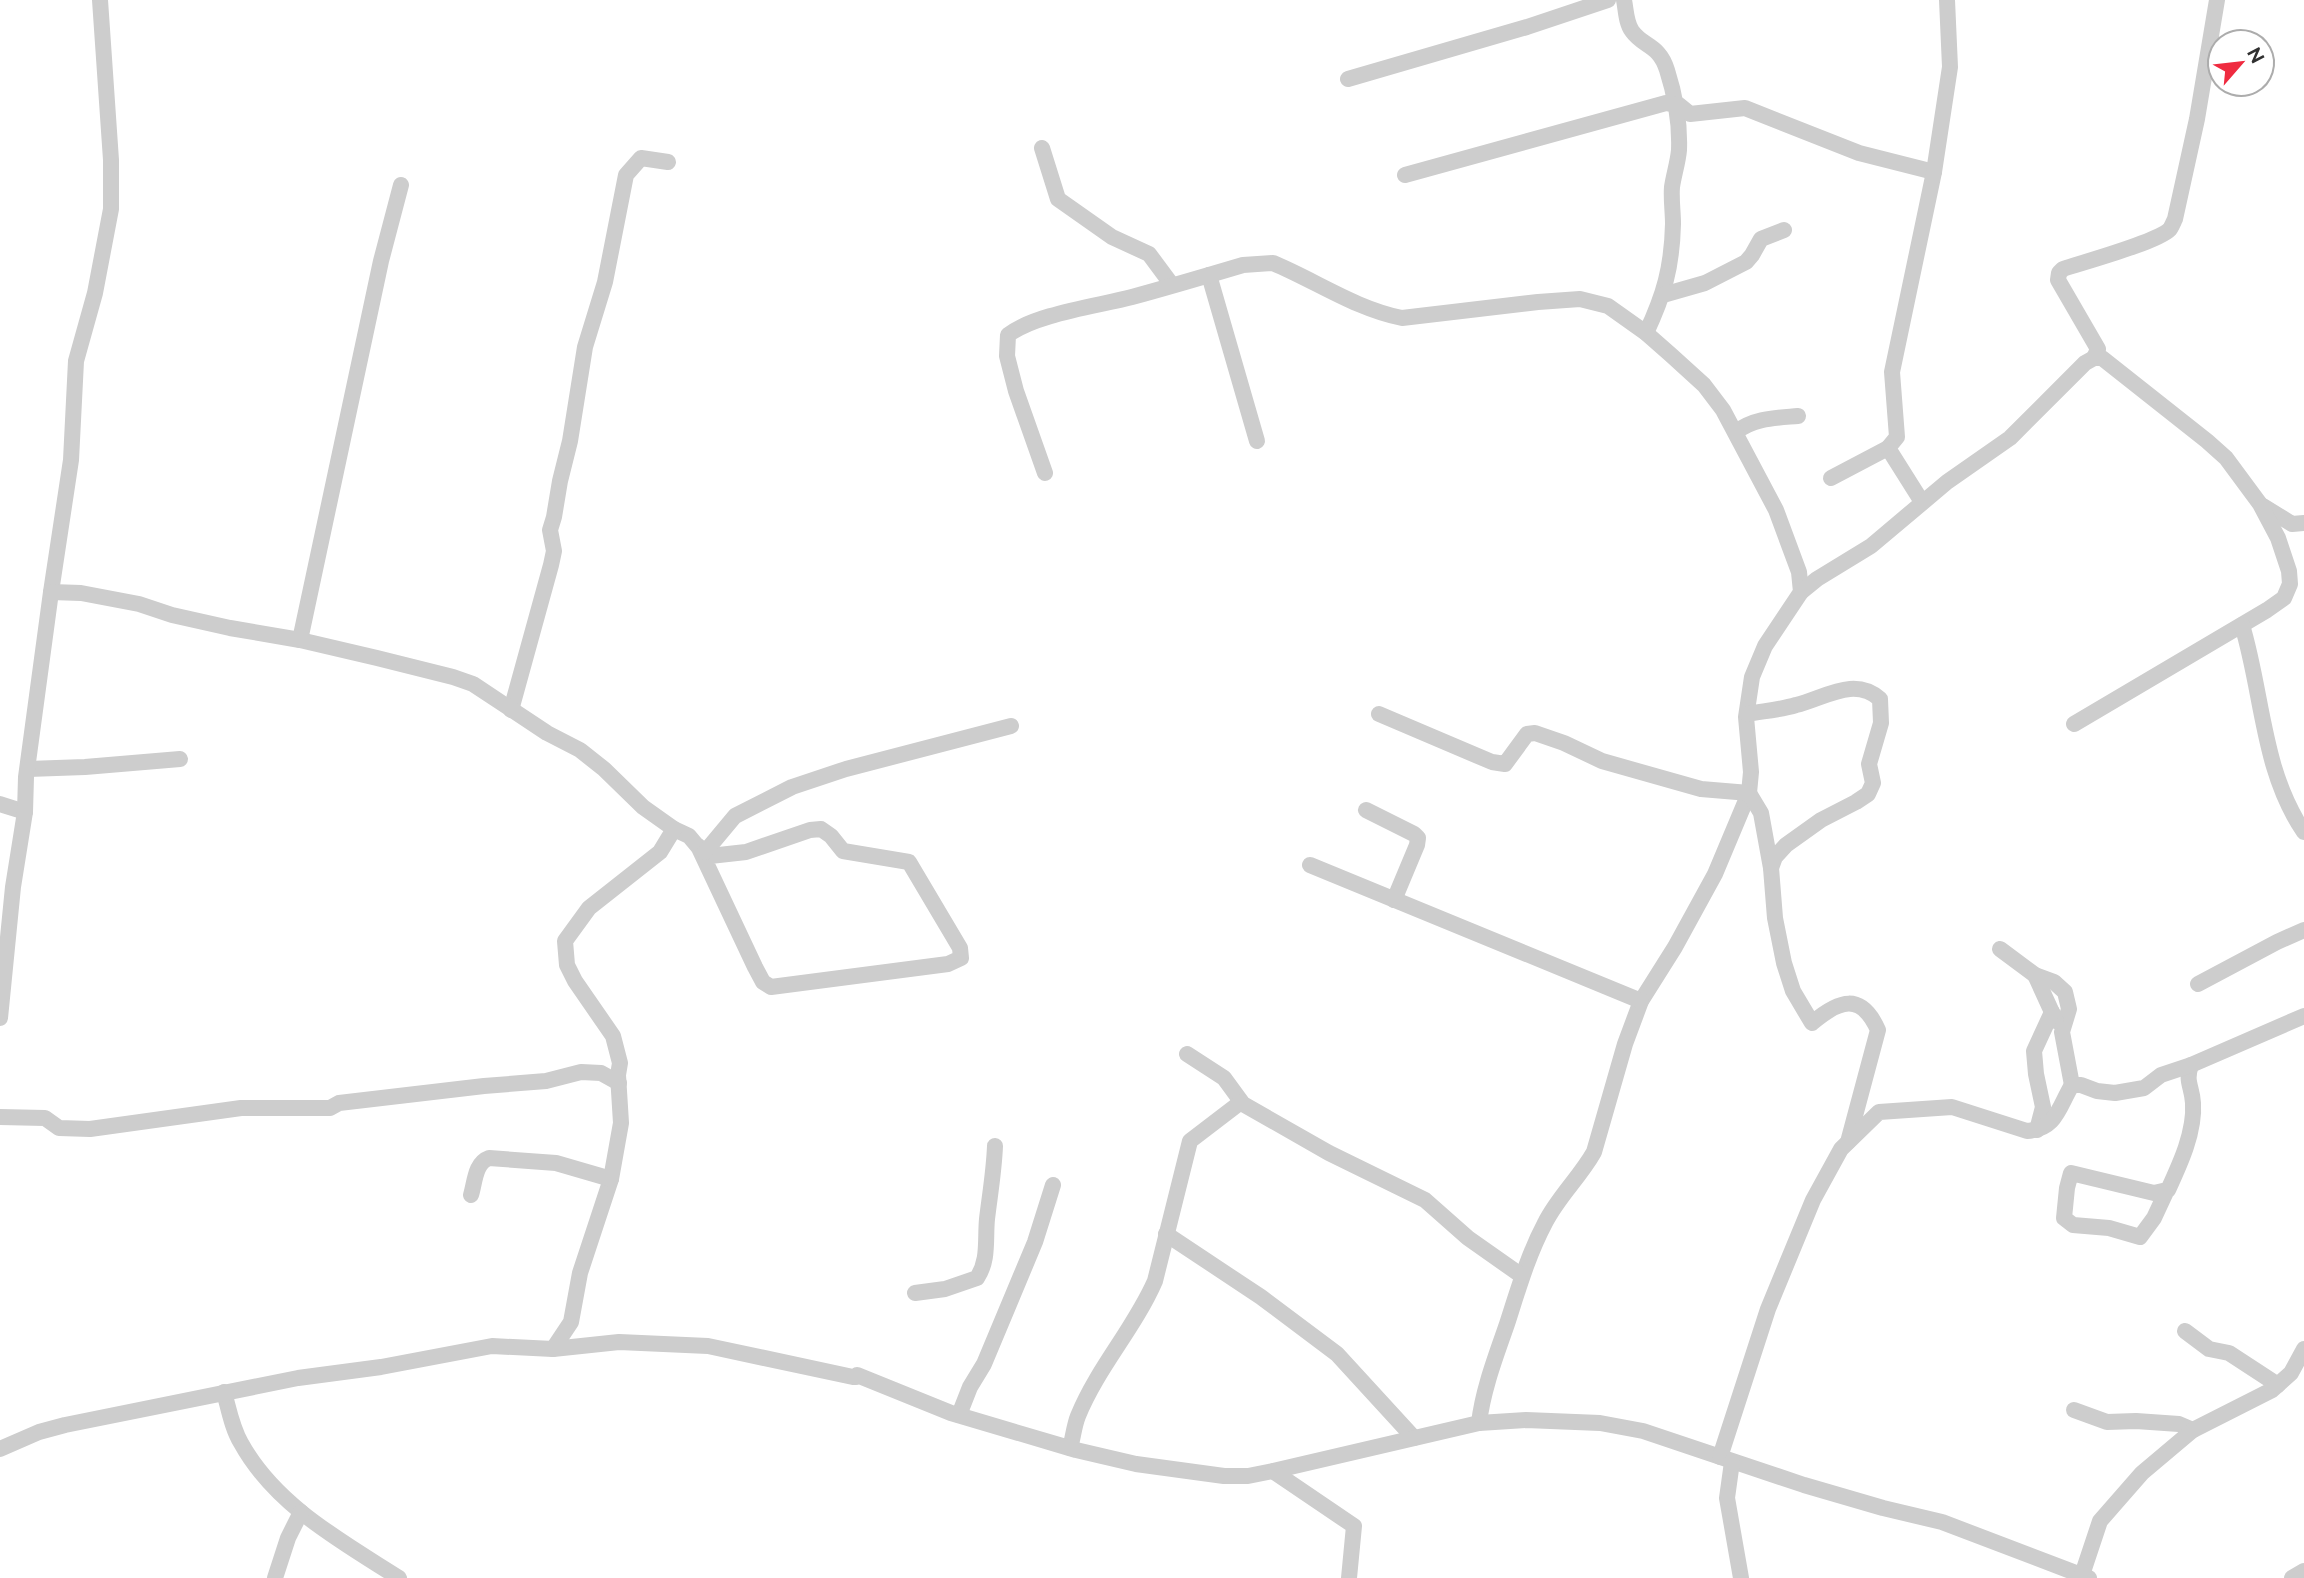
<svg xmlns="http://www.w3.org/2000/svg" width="2304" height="1578" font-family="Raleway,sans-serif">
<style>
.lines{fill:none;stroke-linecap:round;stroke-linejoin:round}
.minor{stroke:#cdcdcd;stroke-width:16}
</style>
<rect width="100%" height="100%" fill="#fff"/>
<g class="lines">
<!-- minor -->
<g class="minor">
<path d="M 1624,0 C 1626,10 1626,23 1632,31 C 1643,47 1659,44 1667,70 C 1675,95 1680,124 1679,150 C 1678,162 1674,174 1672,187 C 1671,199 1673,212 1673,224 C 1672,267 1664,295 1646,333"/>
<polyline points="1348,79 1527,27 1608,0"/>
<polyline points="1042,148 1058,199 1112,237 1149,254 1172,285"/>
<polyline points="1405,175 1666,103 1679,105 1690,114 1745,108 1859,153 1934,172"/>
<polyline points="1209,275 1257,441"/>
<polyline points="1663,295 1705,283 1746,262 1752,255 1761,239 1784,230"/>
<path d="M 2094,358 L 2098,349 L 2058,280 L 2059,273 L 2063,269 C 2084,262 2158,242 2170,229 C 2171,228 2174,221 2175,219 L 2197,119 L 2217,0"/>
<path d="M 1736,432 C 1754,418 1775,418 1798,416"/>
<path d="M 1045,473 L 1016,391 L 1007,356 L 1008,335 C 1035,314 1098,306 1132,297 C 1169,287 1206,276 1243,265 L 1273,263 C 1316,281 1356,309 1402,318 L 1538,302 L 1580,299 L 1608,306 L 1646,333 L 1671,355 L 1704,385 L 1723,410 L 1776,510 L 1799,572 L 1801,592 L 1765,646 L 1752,677 L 1746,717 L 1751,772 L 1749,793 L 1715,874 L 1675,947 L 1641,1001 L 1625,1044 L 1594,1152 C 1580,1177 1558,1197 1545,1223 C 1528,1255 1518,1290 1507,1324 C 1496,1356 1483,1389 1479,1423"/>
<polyline points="1831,478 1888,448"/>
<polyline points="1922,502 1888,448 1897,437 1892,372 1934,172 1950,67 1947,0"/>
<polyline points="2263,506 2292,524 2304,523"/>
<polyline points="51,592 71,460 76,361 95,293 111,209 111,160 100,0"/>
<polyline points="1801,592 1817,579 1871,546 1947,482 2010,438 2085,363 2094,358 2102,358 2207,441 2226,458 2260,504 2278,538 2289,571 2290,584 2284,598 2267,610 2074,724"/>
<path d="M 2242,625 C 2263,694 2262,771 2304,832"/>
<polyline points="300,640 381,261 401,185"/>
<polyline points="511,710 551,565 554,551 550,530 554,517 560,481 570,441 585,347 605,282 626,175 641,158 668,162"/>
<polyline points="1379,714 1492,762 1505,764 1527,734 1535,733 1564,743 1602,761 1701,789 1749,793 1761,813 1771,868"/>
<path d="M 1747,714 C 1763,711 1780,710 1796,705 C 1825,698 1854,676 1880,699 L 1881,723 L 1869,764 L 1873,783 L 1868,794 L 1856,802 L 1821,820 L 1786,845 L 1775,857 L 1771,868 L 1775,918 L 1784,963 L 1793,991 L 1812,1023 C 1839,1000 1861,992 1878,1030 L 1848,1142"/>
<polyline points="28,769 85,767 180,759"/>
<polyline points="0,804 25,812"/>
<polyline points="1366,810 1414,834 1418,838 1417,845 1394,900"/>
<polyline points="674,829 689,836 699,848 755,967 763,982 771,987 948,964 961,958 960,948 909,862 843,851 831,836 821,829 810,830 746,852 710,856 697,845"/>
<polyline points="705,852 735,816 792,787 846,769 1011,726"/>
<polyline points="1310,865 1641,1001"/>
<polyline points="2000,949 2035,975 2054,982 2065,992 2069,1009 2062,1032 2072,1085"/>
<polyline points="2035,975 2056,1021"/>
<polyline points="2198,984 2277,942 2304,930"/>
<polyline points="0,1018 13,887 25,812 26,777 51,592 81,593 139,604 172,615 230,628 300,640 377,658 453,677 473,684 547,733 580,750 604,769 643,807 674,829 660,852 589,908 565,941 567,965 575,981 613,1036 620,1063 618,1075 621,1123 611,1179 580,1273 571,1322 553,1349"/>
<polyline points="1187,1054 1224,1078 1243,1104 1329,1153 1425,1200 1468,1238 1522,1276"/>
<polyline points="0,1117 45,1118 59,1128 90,1129 241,1108 330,1108 339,1103 484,1086 546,1081 581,1072 601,1073 619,1083"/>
<polyline points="2037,1130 2043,1107 2036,1074 2034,1051 2052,1012"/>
<path d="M 2167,1190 L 2154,1218 L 2140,1237 L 2109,1228 L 2073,1225 L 2064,1218 L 2067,1188 L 2071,1173 L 2154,1193 L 2167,1190 L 2168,1190 C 2180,1164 2195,1132 2193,1103 C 2192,1086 2185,1082 2191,1065"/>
<path d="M 471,1195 C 475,1182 475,1163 489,1158 L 556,1163 L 611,1179"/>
<polyline points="1166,1234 1261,1297 1337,1354 1414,1438"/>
<path d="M 915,1293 L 945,1289 L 977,1278 C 989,1260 985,1240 987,1219 C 990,1194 994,1171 995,1146"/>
<polyline points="2185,1331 2209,1349 2229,1353 2278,1385"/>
<path d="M 224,1392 C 229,1410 232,1428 241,1443 C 275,1505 341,1541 399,1578"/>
<polyline points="2074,1410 2107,1422 2136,1421 2179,1424 2193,1430"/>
<polyline points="959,1415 970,1387 984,1364 1035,1242 1053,1185"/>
<path d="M 1070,1448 C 1073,1438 1074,1426 1078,1416 C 1098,1367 1134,1329 1155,1281 L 1190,1141 L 1241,1102"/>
<polyline points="0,1449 39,1432 65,1425 298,1378 381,1367 492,1346 553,1349 619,1342 708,1346 853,1377 856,1377 857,1375 951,1413 1076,1450 1136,1464 1224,1476 1248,1476 1273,1471 1479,1423 1526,1420 1600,1423 1643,1431 1804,1485 1883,1508 1942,1522 2089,1578"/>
<path d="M 1720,1457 L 1768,1309 L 1813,1200 L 1841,1149 L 1879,1112 L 1952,1107 L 2027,1131 C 2057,1129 2059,1106 2072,1085 L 2081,1085 L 2097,1091 L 2115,1093 L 2144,1088 L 2161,1075 L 2191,1065 L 2304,1016"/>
<polyline points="1732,1462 1727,1498 1741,1578"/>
<polyline points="1273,1471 1354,1526 1349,1578"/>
<polyline points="2082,1575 2100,1521 2142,1473 2193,1430 2272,1390 2291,1373 2304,1349"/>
<polyline points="275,1578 288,1538 301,1512"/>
<polyline points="2292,1578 2304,1571"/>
</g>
</g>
<!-- north arrow -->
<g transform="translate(2241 63) rotate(62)"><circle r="33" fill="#ffffff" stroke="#acacac" stroke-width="2"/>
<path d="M0-5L12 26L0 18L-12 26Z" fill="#ef2b40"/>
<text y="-10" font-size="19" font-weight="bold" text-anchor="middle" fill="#303030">N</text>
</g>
</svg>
